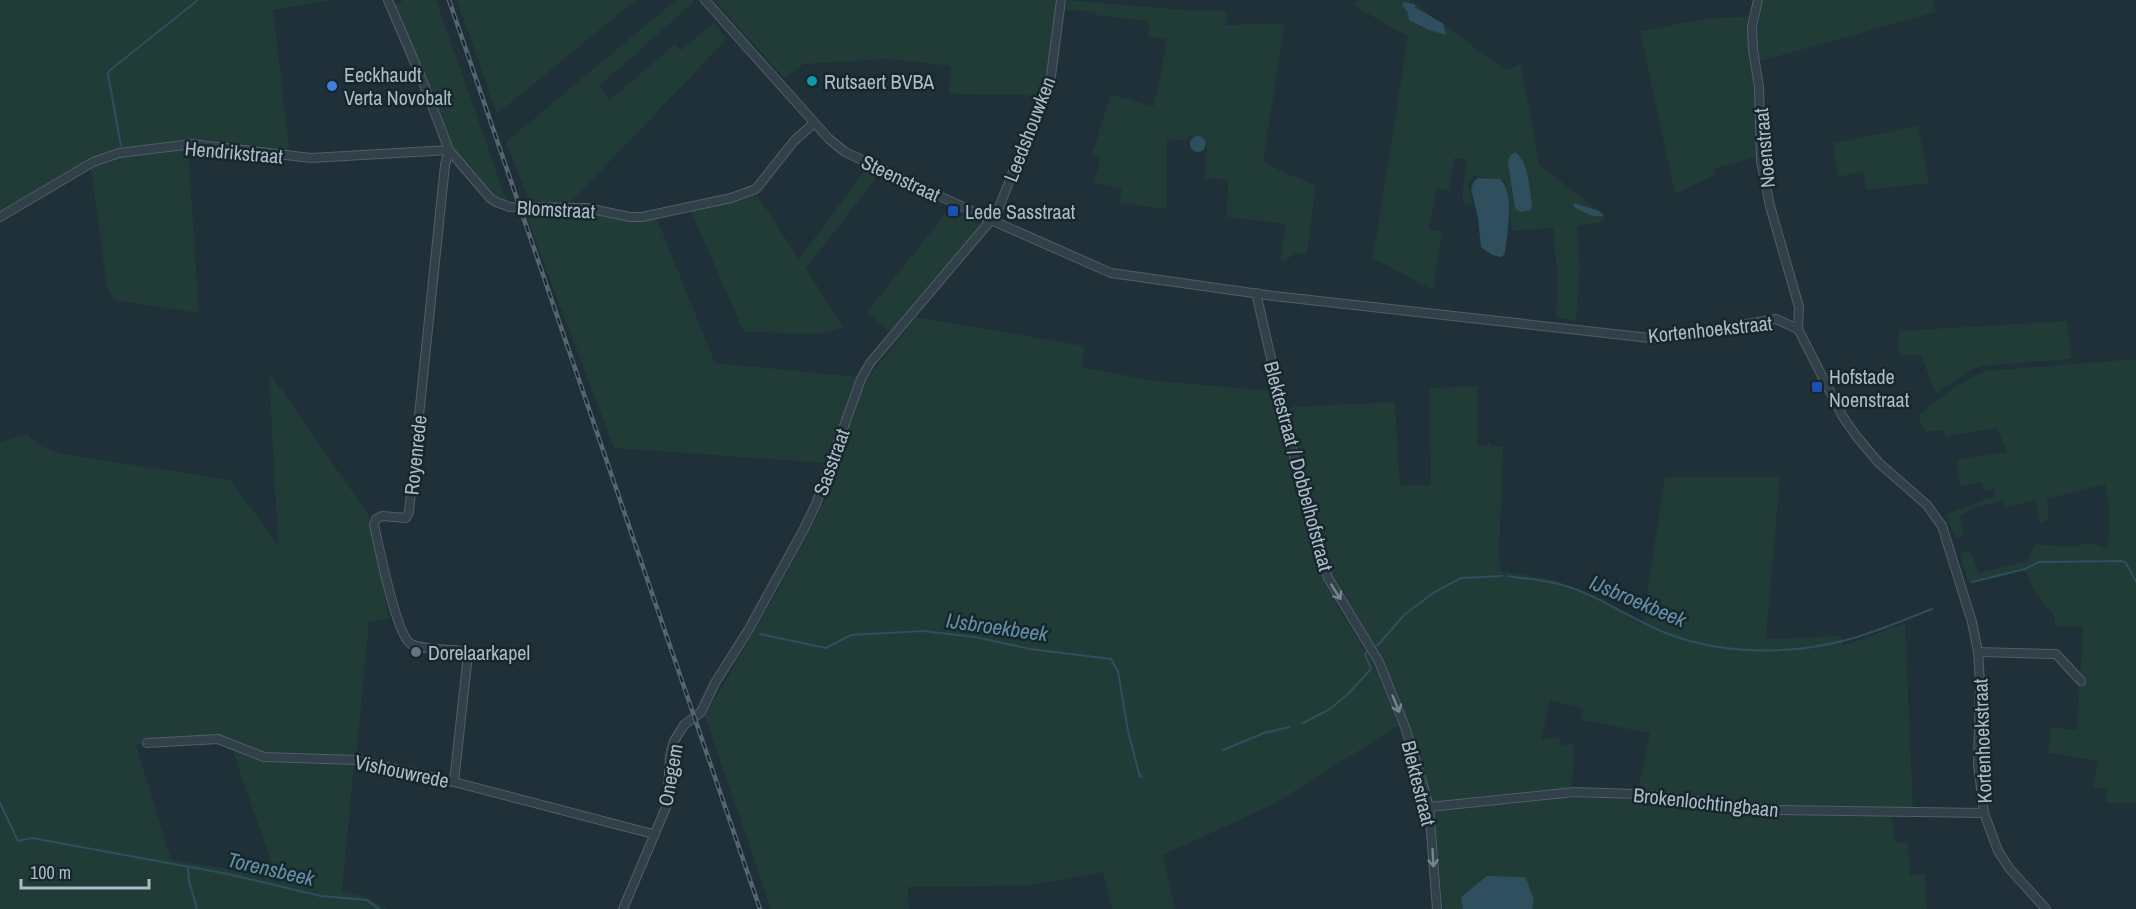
<svg xmlns="http://www.w3.org/2000/svg" width="2136" height="909" font-family="'Archivo Narrow',sans-serif">
<style>
.green{fill:#213b37}
.water{fill:#2f4f5f}
.lines{fill:none;stroke-linecap:round;stroke-linejoin:round}
.stream{stroke:#2f4f5f;stroke-width:2}
.minor-casing{stroke:#505f67;stroke-width:10}
.minor{stroke:#324149;stroke-width:8}
.rail-casing{stroke:#546670;stroke-width:4.5}
.rail{stroke:#18262d;stroke-width:2;stroke-dasharray:7;stroke-linecap:butt}
.oneway{stroke:#75858e}
.culture-dot{fill:#0f9aa8;stroke:#18262d;stroke-width:2}
.shop-dot{fill:#3f7fe0;stroke:#18262d;stroke-width:2}
.transit-dot{fill:#1a4fb4;stroke:#18262d;stroke-width:2}
.worship-dot{fill:#6b7280;stroke:#18262d;stroke-width:2}
.labels{text-anchor:middle;dominant-baseline:central;stroke-width:5;stroke-linejoin:round;paint-order:stroke}
.poi-label{font-size:20px;fill:#acbcc6;stroke:#18262d;text-anchor:start}
.street-label{font-size:20px;fill:#acbcc6;stroke:#18262d}
.water-label{font-size:21px;font-style:italic;fill:#6291a7;stroke:#18262d}
</style>
<rect width="100%" height="100%" fill="#1f3038"/>
<!-- green -->
<g class="green">
<polygon points="0,0 331,0 273,10 290,154 207,140 183,140 112,150 91,159 0,213"/>
<polygon points="402,0 436,0 507,202 499,201 491,194 456,155 394,5 402,2"/>
<polygon points="457,0 636,0 497,114"/>
<polygon points="676,0 693,0 694,2 599,86 610,100 675,44 681,50 714,23 727,39 570,203 530,204 506,142"/>
<polygon points="714,0 1057,0 1049,66 1039,98 1026,95 949,94 951,66 887,59 804,64 784,78"/>
<polygon points="1067,0 1185,10 1226,11 1226,25 1285,23 1263,161 1285,173 1316,185 1307,253 1295,254 1284,261 1281,259 1285,224 1227,217 1228,180 1205,178 1207,142 1189,135 1188,141 1167,139 1167,209 1119,203 1122,189 1094,183 1101,157 1092,154 1111,94 1153,107 1162,70 1166,39 1148,37 1149,21 1096,15 1095,12 1066,10"/>
<polygon points="1356,0 1409,0 1506,70 1521,64 1539,165 1603,214 1604,222 1577,226 1580,268 1576,321 1556,317 1557,273 1553,228 1512,231 1505,181 1474,176 1468,184 1473,205 1462,202 1466,159 1454,158 1449,191 1437,189 1429,229 1442,232 1433,290 1373,258 1408,36 1390,27 1354,5"/>
<polygon points="1763,0 1932,0 1936,12 1760,61 1756,44"/>
<polygon points="1751,16 1748,45 1756,96 1758,156 1713,169 1715,175 1675,194 1640,31 1704,19"/>
<polygon points="1918,126 1929,183 1866,190 1863,171 1838,177 1833,143"/>
<polygon points="188,149 199,313 120,301 113,298 107,287 91,169 89,167 123,155"/>
<polygon points="866,169 878,176 806,268 843,327 819,334 744,332 691,212 757,195 799,259"/>
<polygon points="565,212 596,214 626,221 657,219 715,363 868,378 916,317 1084,346 1082,367 1148,380 1273,391 1293,480 1322,578 1336,604 1376,669 1398,726 1272,805 1163,855 1175,909 1112,909 1103,872 1027,886 908,887 909,909 771,909 705,716 773,599 835,482 824,463 614,448 525,213"/>
<polygon points="947,212 957,217 963,215 981,225 890,332 867,312"/>
<polygon points="2067,321 2072,359 1982,366 1971,370 1936,394 1921,355 1899,355 1899,331"/>
<path d="M 2136,359 L 2136,803 L 2106,803 L 2107,789 L 2093,788 L 2098,761 L 2048,753 L 2051,727 L 2077,730 L 2083,627 L 2054,626 L 2055,617 L 2036,594 L 2024,569 L 1968,582 L 1960,553 L 1970,550 L 1979,573 L 2027,561 L 2035,544 L 2073,547 L 2088,543 L 2108,549 L 2109,505 L 2105,484 L 2047,499 L 2049,517 L 2045,522 L 2040,523 L 2035,500 L 2007,507 L 2001,501 L 1972,509 L 1960,516 L 1964,537 L 1955,538 L 1946,514 L 1995,496 L 1994,489 L 1984,491 L 1982,482 L 1960,486 L 1957,460 L 2007,452 L 1997,428 L 1946,436 L 1944,430 L 1925,432 L 1918,416 C 1938,399 1961,380 1985,371 Z"/>
<polygon points="269,372 370,517 389,619 369,622 356,758 265,754 219,736 136,745 171,859 277,878 231,746 249,754 354,763 342,891 365,896 387,909 0,909 0,442 28,434 38,445 63,454 230,480 278,544"/>
<polygon points="1478,386 1477,445 1487,446 1487,443 1490,443 1490,446 1503,447 1499,558 1501,571 1554,580 1602,599 1642,625 1665,477 1780,477 1766,639 1841,636 1843,646 1905,623 1913,809 1775,807 1638,791 1650,733 1581,720 1583,709 1550,700 1541,740 1559,737 1562,746 1574,744 1572,789 1432,803 1422,762 1408,723 1377,649 1334,583 1319,538 1287,407 1395,402 1400,485 1403,487 1406,485 1431,485 1429,388"/>
<polygon points="1568,795 1640,798 1736,811 1892,816 1895,843 1908,842 1910,875 1925,874 1927,909 1443,909 1434,810"/>
</g>
<!-- water -->
<g class="water">
<path d="M 1404,2 L 1416,5 L 1415,8 C 1426,12 1433,19 1443,23 L 1446,35 L 1429,30 L 1409,20 L 1408,13 L 1402,5 Z"/>
<circle cx="1198" cy="144" r="8"/>
<path d="M 1515,152 C 1529,162 1529,188 1532,205 L 1531,210 L 1520,212 L 1515,208 L 1508,162 L 1510,156 Z"/>
<path d="M 1478,178 L 1500,179 C 1515,192 1507,235 1505,253 L 1502,257 L 1492,255 L 1481,247 L 1478,218 L 1471,189 L 1474,181 Z"/>
<path d="M 1574,203 L 1599,211 L 1604,215 C 1593,219 1584,212 1574,207 Z"/>
<path d="M 1487,876 L 1524,877 C 1530,883 1528,890 1534,898 L 1532,909 L 1463,909 L 1461,897 Z"/>
</g>
<g class="lines">
<!-- stream -->
<g class="stream">
<polyline points="121,146 108,74 109,71 198,0"/>
<path d="M 1508,576 C 1526,579 1545,580 1562,585 C 1599,595 1630,619 1666,633 C 1730,658 1808,655 1872,632 C 1892,625 1912,617 1932,609"/>
<polyline points="1972,582 2025,569 2039,562 2122,561 2126,563 2136,582"/>
<polyline points="760,634 826,648 851,635 923,631 975,637 1030,649 1111,659 1118,671 1128,731 1140,777 1142,776"/>
<polyline points="1375,646 1379,644 1404,615 1433,593 1461,578 1502,576"/>
<polyline points="1303,723 1330,709 1349,693 1371,669 1365,654 1368,651"/>
<polyline points="1223,750 1264,733 1290,727"/>
<polyline points="0,803 18,841 32,838 228,874 321,896 367,900 379,909"/>
<polyline points="188,868 189,881 197,909"/>
</g>
<!-- minor casing -->
<g class="minor-casing">
<g id="minor">
<polyline points="388,0 421,77 449,150 490,198 496,202 510,207 587,208 630,217 642,217 731,198 756,189 794,141 814,123"/>
<polyline points="705,0 829,139 845,152 991,220 1111,273 1274,296 1659,339 1776,319 1798,329 1843,417 1857,437 1879,463 1927,505 1942,526 1972,622 1978,652 1980,682 1978,765 1984,813 1998,851 2009,868 2046,909"/>
<polyline points="1758,0 1752,27 1753,50 1759,87 1761,161 1770,206 1799,307 1798,329"/>
<path d="M 449,150 L 445,165 L 409,512 L 406,518 L 382,516 L 376,519 L 374,525 C 379,546 396,635 411,644 C 422,650 449,649 462,651 L 468,654 L 454,782"/>
<polyline points="0,217 93,162 119,153 192,144 311,158 449,150"/>
<polyline points="1256,293 1295,462 1313,530 1328,578 1379,662 1405,727 1420,774 1429,807 1437,909"/>
<polyline points="1978,652 2056,654 2081,681"/>
<polyline points="147,743 218,739 264,757 355,760 454,782 653,834"/>
<polyline points="1429,807 1574,792 1636,794 1777,810 1984,813"/>
<polyline points="623,909 667,805 670,756 674,741 684,725 701,712 715,683 749,629 804,529 816,504 861,379 870,363 991,220 998,210 1051,76 1061,0"/>
</g>
</g>
<!-- minor -->
<use href="#minor" class="minor"/>
<!-- rail casing -->
<g class="rail-casing">
<polyline id="rail" points="449,0 760,909"/>
</g>
<!-- rail -->
<use href="#rail" class="rail"/>
</g>
<!-- one-way arrows -->
<defs><path id="oneway-shaft" d="M-6 0H5M1.5-3L5.5 0L1.5 3" fill="none" stroke-width="1.6" stroke-linecap="round" stroke-linejoin="round" transform="scale(1.5)"/></defs>
<g class="oneway">
<use href="#oneway-shaft" transform="translate(1336 592) rotate(57)"/>
<use href="#oneway-shaft" transform="translate(1396 704) rotate(68)"/>
<use href="#oneway-shaft" transform="translate(1433 858) rotate(87)"/>
</g>
<!-- markers -->
<circle class="culture-dot" cx="812" cy="81" r="6"/>
<circle class="shop-dot" cx="332" cy="86" r="6"/>
<g class="transit-dot">
<rect x="947" y="205" width="12" height="12" rx="3"/>
<rect x="1811" y="381" width="12" height="12" rx="3"/>
</g>
<circle class="worship-dot" cx="416" cy="652" r="6"/>
<g class="labels">
<!-- poi labels -->
<g class="poi-label">
<text x="344" y="74">Eeckhaudt<tspan x="344" dy="23">Verta Novobalt</tspan></text>
<text x="824" y="81">Rutsaert BVBA</text>
<text x="965" y="211">Lede Sasstraat</text>
<text x="1829" y="376">Hofstade<tspan x="1829" dy="23">Noenstraat</tspan></text>
<text x="428" y="652">Dorelaarkapel</text>
</g>
<!-- street labels -->
<g class="street-label">
<text transform="translate(1029 129) rotate(-69)">Leedshouwken</text>
<text transform="translate(1764 148) rotate(-95)">Noenstraat</text>
<text transform="translate(234 152) rotate(5)">Hendrikstraat</text>
<text transform="translate(901 178) rotate(25)">Steenstraat</text>
<text transform="translate(556 209) rotate(3)">Blomstraat</text>
<text transform="translate(1710 329) rotate(-6)">Kortenhoekstraat</text>
<text transform="translate(415 455) rotate(-84)">Royenrede</text>
<text transform="translate(831 462) rotate(-70)">Sasstraat</text>
<text transform="translate(1299 466) rotate(75)">Blektestraat / Dobbelhofstraat</text>
<text transform="translate(1982 741) rotate(-92)">Kortenhoekstraat</text>
<text transform="translate(402 771) rotate(12)">Vishouwrede</text>
<text transform="translate(670 775) rotate(-80)">Onegem</text>
<text transform="translate(1419 783) rotate(76)">Blektestraat</text>
<text transform="translate(1706 802) rotate(6)">Brokenlochtingbaan</text>
</g>
<!-- water labels -->
<g class="water-label">
<text transform="translate(1638 601) rotate(23)">IJsbroekbeek</text>
<text transform="translate(997 627) rotate(8)">IJsbroekbeek</text>
<text transform="translate(271 869) rotate(13)">Torensbeek</text>
</g>
</g>
<!-- scale -->
<path d="M21 879v9h128v-9" fill="none" stroke="#acbcc6" stroke-width="3"/>
<text x="30" y="879" font-size="18" fill="#acbcc6" stroke="#18262d" stroke-width="4.5" paint-order="stroke">100 m</text>
</svg>
